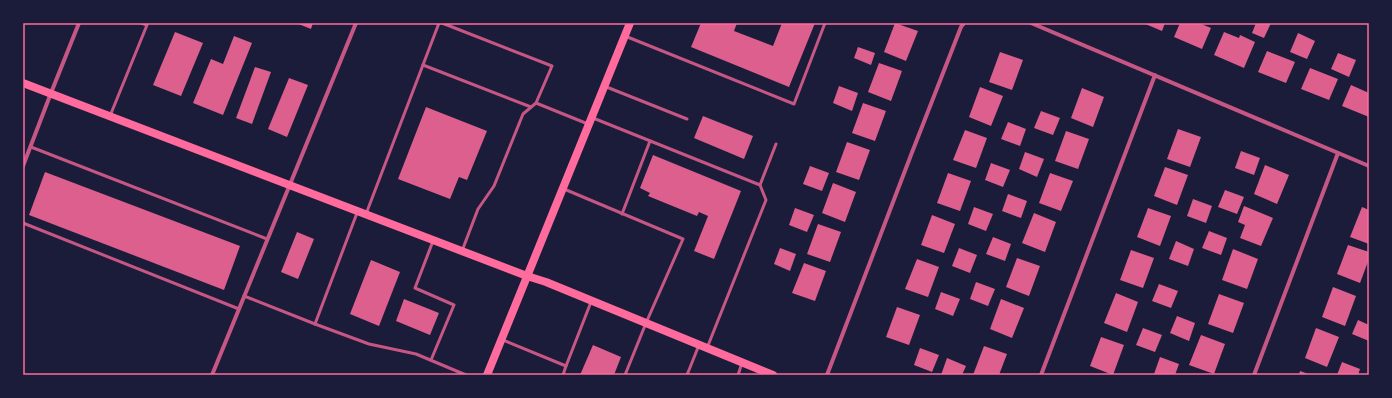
<svg xmlns="http://www.w3.org/2000/svg" width="1392" height="398" font-family="Lato,sans-serif">
<style>
.building{fill:#dd5f8e}
.lines{fill:none;stroke-linecap:round;stroke-linejoin:round}
.service{stroke:#c65784;stroke-width:3}
.minor{stroke:#c65784;stroke-width:4}
.secondary{stroke:#ff6b9d;stroke-width:8}
.neatline{fill:none;stroke:#ff6b9d;stroke-width:1.5}
</style>
<rect width="100%" height="100%" fill="#1b1b3a"/>
<!-- building -->
<g class="building">
<polygon points="296,23 313,23 311,29"/>
<polygon points="701,23 737,23 734,31 773,46 782,23 815,23 789,87 691,47"/>
<polygon points="895,23 918,31 906,61 884,52"/>
<polygon points="1143,23 1165,23 1162,31"/>
<polygon points="1180,23 1199,23 1211,28 1202,49 1174,37"/>
<polygon points="1256,23 1271,23 1264,38 1252,33"/>
<polygon points="175,32 203,43 181,96 153,85"/>
<polygon points="1224,32 1239,38 1240,35 1255,42 1244,68 1214,55"/>
<polygon points="1298,33 1315,41 1307,59 1290,52"/>
<polygon points="234,36 252,43 223,115 193,103 211,59 223,64"/>
<polygon points="858,47 875,53 871,65 854,58"/>
<polygon points="1267,51 1295,62 1286,83 1258,72"/>
<polygon points="1000,52 1023,60 1012,90 989,82"/>
<polygon points="1338,53 1356,60 1349,77 1331,69"/>
<polygon points="879,63 902,71 891,101 868,92"/>
<polygon points="255,67 271,72 252,124 236,118"/>
<polygon points="1310,68 1338,79 1329,100 1301,89"/>
<polygon points="289,78 308,85 287,137 268,129"/>
<polygon points="1351,85 1369,93 1369,117 1342,106"/>
<polygon points="839,86 858,93 852,111 833,103"/>
<polygon points="980,87 1003,96 991,126 969,117"/>
<polygon points="1082,88 1104,97 1093,127 1071,118"/>
<polygon points="863,103 886,111 875,141 852,133"/>
<polygon points="426,107 487,131 467,180 459,177 450,199 398,179"/>
<polygon points="1041,111 1060,118 1053,135 1034,128"/>
<polygon points="703,116 753,136 744,159 694,138"/>
<polygon points="1008,122 1026,129 1020,146 1001,139"/>
<polygon points="1178,129 1201,137 1190,167 1167,159"/>
<polygon points="965,130 987,138 976,168 953,160"/>
<polygon points="1066,131 1089,139 1078,169 1055,161"/>
<polygon points="847,142 870,150 859,180 836,172"/>
<polygon points="1241,151 1260,158 1254,175 1235,168"/>
<polygon points="1025,152 1044,159 1037,177 1019,169"/>
<polygon points="653,155 741,191 714,259 694,251 708,216 699,212 697,216 648,196 650,193 640,188"/>
<polygon points="991,163 1010,170 1003,187 985,180"/>
<polygon points="1265,165 1289,175 1277,204 1254,194"/>
<polygon points="810,166 829,173 822,191 803,184"/>
<polygon points="1165,167 1188,175 1177,205 1154,196"/>
<polygon points="45,172 240,246 224,290 29,215"/>
<polygon points="948,173 971,181 960,211 937,203"/>
<polygon points="1050,173 1073,181 1061,211 1039,203"/>
<polygon points="833,183 856,192 845,222 822,213"/>
<polygon points="1225,190 1244,197 1237,214 1218,207"/>
<polygon points="1008,194 1027,201 1021,218 1002,211"/>
<polygon points="1193,199 1212,206 1206,223 1187,216"/>
<polygon points="1244,206 1273,218 1261,246 1240,238 1245,225 1238,222"/>
<polygon points="974,207 993,214 986,231 968,224"/>
<polygon points="1362,207 1369,210 1369,244 1350,237"/>
<polygon points="795,208 814,215 807,232 789,225"/>
<polygon points="1148,208 1171,216 1160,246 1137,237"/>
<polygon points="1034,213 1056,222 1045,252 1022,243"/>
<polygon points="932,215 955,224 944,253 921,245"/>
<polygon points="818,224 841,232 830,262 807,254"/>
<polygon points="1209,231 1227,238 1221,255 1202,248"/>
<polygon points="297,232 314,239 298,279 281,272"/>
<polygon points="993,237 1011,244 1005,261 986,254"/>
<polygon points="1176,241 1194,249 1188,266 1169,259"/>
<polygon points="1348,245 1369,252 1369,259 1360,283 1337,274"/>
<polygon points="780,248 796,254 790,271 774,264"/>
<polygon points="959,248 977,255 970,273 952,266"/>
<polygon points="1233,249 1258,259 1247,289 1222,280"/>
<polygon points="1131,250 1154,258 1143,288 1120,280"/>
<polygon points="1017,258 1040,266 1029,296 1006,287"/>
<polygon points="917,259 939,267 928,297 905,289"/>
<polygon points="371,260 400,272 379,326 350,314"/>
<polygon points="804,263 826,271 815,301 792,293"/>
<polygon points="976,282 995,289 988,306 970,299"/>
<polygon points="1159,284 1178,291 1171,308 1152,301"/>
<polygon points="1333,287 1356,296 1345,326 1322,317"/>
<polygon points="941,292 960,299 953,316 935,309"/>
<polygon points="1116,293 1138,302 1127,332 1104,323"/>
<polygon points="1219,294 1244,303 1233,333 1208,324"/>
<polygon points="404,299 439,313 430,335 396,321"/>
<polygon points="1001,299 1024,308 1012,338 990,329"/>
<polygon points="897,307 920,315 909,345 886,337"/>
<polygon points="1177,316 1195,323 1189,341 1170,333"/>
<polygon points="1358,320 1369,325 1369,341 1352,334"/>
<polygon points="1143,328 1162,335 1155,352 1136,345"/>
<polygon points="1316,328 1339,337 1327,367 1305,358"/>
<polygon points="1201,335 1225,344 1214,374 1189,365"/>
<polygon points="1101,337 1124,345 1113,375 1090,366"/>
<polygon points="593,345 621,357 614,375 580,375"/>
<polygon points="984,346 1007,354 999,375 973,375"/>
<polygon points="920,348 939,355 932,372 914,365"/>
<polygon points="1160,357 1179,364 1175,375 1154,374"/>
<polygon points="947,358 966,366 962,375 941,375"/>
<polygon points="1342,362 1360,369 1358,375 1337,375"/>
<polygon points="1300,371 1311,375 1299,375"/>
</g>
<g class="lines">
<!-- service -->
<g class="service">
<polyline points="442,23 552,66 536,103 523,114 494,186 478,209 462,251"/>
<polyline points="625,36 794,104 825,23"/>
<polyline points="423,65 531,107"/>
<polyline points="604,86 687,119"/>
<polyline points="536,103 588,124"/>
<polyline points="110,116 147,25 141,23"/>
<polyline points="593,118 760,185 776,144"/>
<polyline points="31,147 267,239"/>
<polyline points="564,189 683,239 646,323 625,375"/>
<polyline points="366,214 439,23"/>
<polyline points="622,214 650,141"/>
<polyline points="23,223 239,309"/>
<polyline points="244,296 315,324 357,213"/>
<polyline points="315,324 369,344 416,354 466,375"/>
<polyline points="503,340 566,366 563,375"/>
<polyline points="707,348 766,200 760,185"/>
<polyline points="431,360 454,305 415,288 433,241"/>
<polyline points="566,366 591,302"/>
<polyline points="687,375 699,345"/>
<polyline points="738,375 742,363"/>
</g>
<!-- minor -->
<g class="minor">
<polyline points="1031,23 1369,166"/>
<polyline points="23,166 51,93 79,23"/>
<polyline points="212,375 356,23"/>
<polyline points="827,375 911,155 961,27 964,23"/>
<polyline points="1041,375 1155,75"/>
<polyline points="1254,375 1338,153"/>
</g>
<!-- secondary -->
<g class="secondary">
<polyline points="23,83 527,276 546,282 773,375"/>
<polyline points="487,375 630,23"/>
</g>
</g>
<!-- border -->
<rect width="1392" height="398" fill="none" stroke="#1b1b3a" stroke-width="48"/>
<rect x="24" y="24" width="1344" height="350" class="neatline"/>
</svg>
